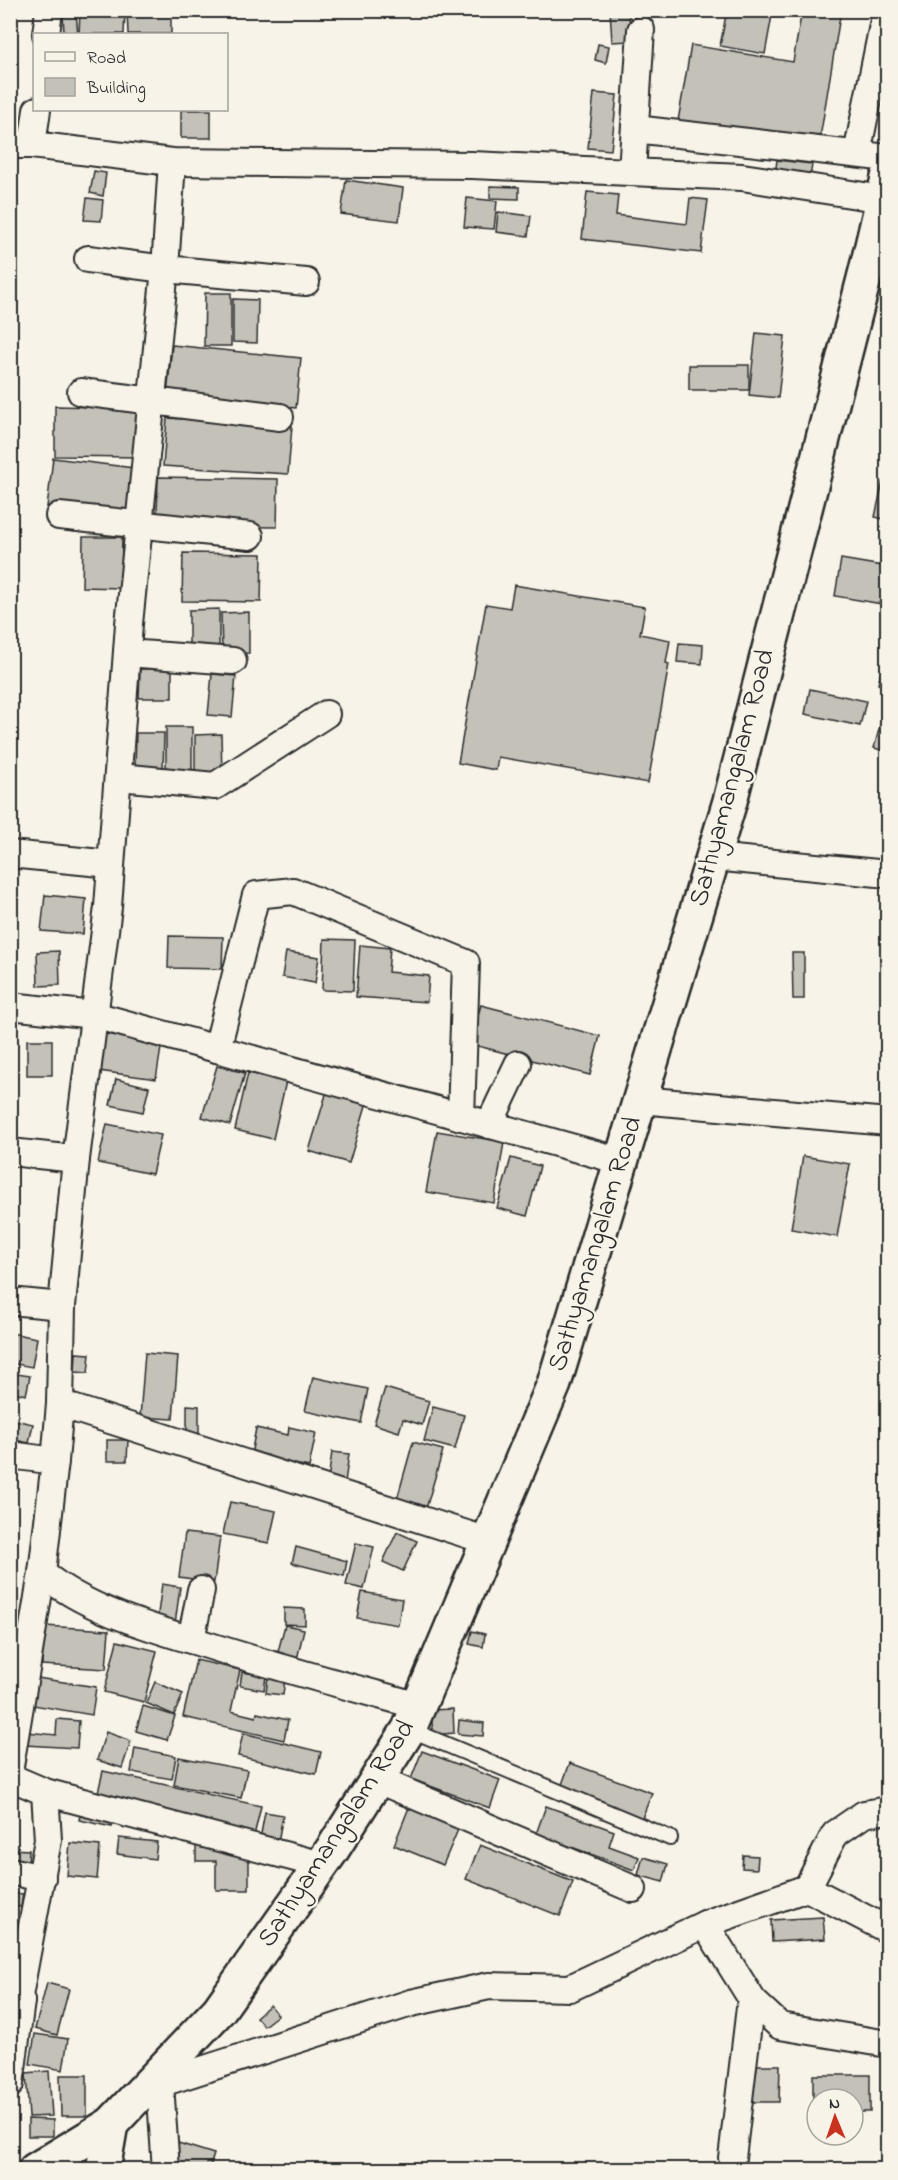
<svg xmlns="http://www.w3.org/2000/svg" width="898" height="2180" font-family="'Indie Flower',sans-serif">
<style>
.building{fill:#c4c1b9;stroke:#2b2b2b;stroke-width:1.5}
.lines{fill:none;stroke-linecap:round;stroke-linejoin:round}
.lane-casing{stroke:#2b2b2b;stroke-width:18}
.street-casing{stroke:#2b2b2b;stroke-width:30}
.secondary-casing{stroke:#2b2b2b;stroke-width:38}
.highway-casing{stroke:#2b2b2b;stroke-width:38}
.lane{stroke:#f7f3e8;stroke-width:14}
.street{stroke:#f7f3e8;stroke-width:26}
.secondary{stroke:#f7f3e8;stroke-width:33}
.highway{stroke:#f7f3e8;stroke-width:33}
.labels{text-anchor:middle;dominant-baseline:central;stroke-width:5;stroke-linejoin:round;paint-order:stroke}
.street-label{font-size:27px;fill:#2b2b2b;stroke:#f7f3e8}
</style>
<rect width="100%" height="100%" fill="#f7f3e8"/>
<filter id="ink" filterUnits="userSpaceOnUse"><feTurbulence type="fractalNoise" baseFrequency=".0167" numOctaves="2"/><feDisplacementMap in="SourceGraphic" scale="12" xChannelSelector="R" yChannelSelector="G"/><feConvolveMatrix kernelMatrix="1 2 1 2 8 2 1 2 1" color-interpolation-filters="sRGB"/></filter>
<g filter="url(#ink)">
<!-- building -->
<g class="building">
<polygon points="125,10 124,34 79,34 80,11 63,11"/>
<polygon points="127,10 171,10 171,34 128,34"/>
<polygon points="610,10 629,10 630,41 612,42"/>
<polygon points="727,10 773,10 765,54 720,46"/>
<polygon points="802,10 841,10 819,144 678,121 691,45 793,62"/>
<polygon points="76,13 78,34 64,34 63,14"/>
<polygon points="598,44 609,46 606,63 595,60"/>
<polygon points="594,93 617,95 611,150 588,148"/>
<rect x="181" y="110" width="30" height="28"/>
<polygon points="777,160 812,164 810,179 775,175"/>
<polygon points="94,171 106,173 103,196 90,193"/>
<polygon points="346,180 403,188 399,221 341,214"/>
<polygon points="490,186 519,187 519,199 490,198"/>
<polygon points="587,192 618,195 616,215 687,224 690,198 708,200 701,253 582,239"/>
<polygon points="87,198 103,200 101,221 84,220"/>
<polygon points="467,198 497,201 494,229 464,227"/>
<polygon points="498,212 531,216 528,236 496,232"/>
<polygon points="205,293 231,293 231,346 204,346"/>
<polygon points="233,299 258,300 257,343 233,342"/>
<polygon points="756,333 785,336 778,398 749,395"/>
<polygon points="172,345 301,358 296,408 167,395"/>
<rect x="689" y="365" width="60" height="25"/>
<polygon points="55,406 140,408 139,457 55,456"/>
<polygon points="167,418 292,426 288,474 163,466"/>
<polygon points="53,458 134,468 128,516 47,507"/>
<polygon points="158,477 278,479 277,527 185,526 185,515 157,515"/>
<polygon points="883,481 888,482 888,520 875,517"/>
<polygon points="83,537 122,537 121,588 82,587"/>
<polygon points="183,553 262,554 261,602 182,601"/>
<polygon points="841,559 888,567 888,605 835,596"/>
<polygon points="514,585 645,607 640,634 670,640 666,663 669,664 648,783 498,757 496,770 458,763 486,604 510,608"/>
<polygon points="219,609 219,650 189,650 189,610"/>
<polygon points="249,612 249,653 222,654 221,613"/>
<polygon points="679,643 703,645 702,664 677,662"/>
<polygon points="887,648 888,648 888,687 878,684"/>
<polygon points="140,669 172,669 172,698 139,698"/>
<polygon points="212,674 236,676 232,717 208,715"/>
<polygon points="810,689 866,701 860,726 805,714"/>
<polygon points="881,722 888,724 888,752 874,748"/>
<rect x="166" y="727" width="26" height="45"/>
<polygon points="136,733 164,733 163,769 135,769"/>
<polygon points="221,734 222,776 195,776 195,735"/>
<polygon points="45,895 86,899 83,934 41,931"/>
<polygon points="169,936 223,937 222,969 168,968"/>
<polygon points="324,939 355,940 353,991 322,990"/>
<polygon points="360,945 390,948 388,972 429,976 427,1002 356,997"/>
<polygon points="59,951 60,985 38,986 37,952"/>
<polygon points="286,952 319,957 315,983 282,977"/>
<polygon points="792,953 804,953 804,999 793,999"/>
<polygon points="481,1005 600,1036 590,1075 470,1044"/>
<polygon points="105,1034 162,1042 156,1079 99,1071"/>
<rect x="27" y="1040" width="25" height="35"/>
<polygon points="217,1066 245,1073 230,1125 202,1117"/>
<polygon points="248,1073 286,1081 273,1139 235,1130"/>
<polygon points="116,1079 149,1087 143,1112 110,1105"/>
<polygon points="327,1091 367,1102 349,1163 309,1151"/>
<polygon points="107,1124 161,1135 152,1174 98,1163"/>
<polygon points="437,1131 504,1142 494,1203 426,1192"/>
<polygon points="803,1156 850,1164 837,1237 791,1229"/>
<polygon points="511,1158 540,1166 527,1216 497,1208"/>
<polygon points="11,1333 37,1338 32,1367 10,1363"/>
<polygon points="76,1353 90,1354 88,1373 75,1372"/>
<polygon points="145,1353 178,1356 173,1419 140,1417"/>
<polygon points="17,1374 30,1376 26,1395 13,1392"/>
<polygon points="313,1377 368,1389 361,1423 305,1411"/>
<polygon points="385,1388 429,1401 422,1425 403,1419 399,1432 374,1424"/>
<polygon points="187,1405 199,1406 199,1435 187,1435"/>
<polygon points="433,1407 464,1415 455,1449 424,1441"/>
<polygon points="10,1419 33,1424 29,1443 10,1439"/>
<polygon points="289,1427 316,1433 309,1467 251,1455 256,1428 288,1435"/>
<polygon points="107,1440 128,1440 127,1461 107,1461"/>
<polygon points="413,1442 443,1450 425,1512 396,1503"/>
<polygon points="332,1452 349,1454 345,1482 328,1480"/>
<polygon points="230,1502 276,1511 269,1543 223,1534"/>
<polygon points="397,1532 417,1541 403,1571 383,1562"/>
<polygon points="185,1533 220,1537 214,1582 179,1577"/>
<polygon points="356,1543 374,1547 364,1589 346,1585"/>
<polygon points="296,1547 347,1561 344,1576 292,1563"/>
<polygon points="162,1584 180,1587 175,1624 157,1621"/>
<polygon points="362,1592 402,1599 398,1625 357,1618"/>
<polygon points="284,1608 305,1609 305,1625 284,1624"/>
<polygon points="285,1625 304,1629 295,1668 275,1663"/>
<polygon points="44,1626 109,1630 106,1669 42,1665"/>
<polygon points="472,1631 485,1634 483,1647 469,1644"/>
<polygon points="117,1641 157,1651 144,1702 104,1692"/>
<polygon points="196,1660 240,1670 231,1711 256,1717 257,1713 288,1720 284,1740 183,1717"/>
<polygon points="242,1672 266,1676 264,1690 240,1686"/>
<polygon points="268,1676 285,1678 283,1695 266,1693"/>
<polygon points="37,1678 96,1687 92,1715 33,1705"/>
<polygon points="155,1682 183,1694 174,1715 146,1703"/>
<polygon points="143,1706 175,1716 167,1740 136,1731"/>
<polygon points="453,1709 454,1733 433,1735 431,1710"/>
<polygon points="57,1719 79,1721 77,1748 25,1745 27,1732 56,1735"/>
<polygon points="459,1720 484,1723 483,1736 458,1734"/>
<polygon points="106,1732 131,1741 122,1768 97,1760"/>
<polygon points="243,1733 321,1752 316,1774 238,1756"/>
<polygon points="135,1748 176,1756 172,1779 131,1772"/>
<polygon points="422,1751 500,1780 490,1808 411,1779"/>
<polygon points="179,1757 247,1770 241,1798 174,1785"/>
<polygon points="570,1763 652,1793 642,1818 561,1787"/>
<polygon points="103,1771 261,1806 254,1836 96,1801"/>
<polygon points="410,1805 460,1825 443,1865 394,1845"/>
<polygon points="82,1806 116,1813 112,1827 79,1820"/>
<polygon points="546,1806 614,1831 609,1846 639,1857 634,1870 536,1834"/>
<polygon points="265,1812 283,1815 278,1842 260,1839"/>
<polygon points="119,1838 157,1842 155,1859 117,1854"/>
<polygon points="70,1843 100,1846 97,1879 67,1876"/>
<polygon points="480,1845 573,1882 560,1916 466,1879"/>
<polygon points="196,1846 249,1847 249,1890 216,1890 216,1861 196,1861"/>
<polygon points="10,1849 29,1850 28,1866 10,1865"/>
<polygon points="743,1855 758,1856 757,1869 742,1868"/>
<polygon points="643,1857 668,1864 663,1882 638,1875"/>
<polygon points="10,1893 23,1894 21,1907 10,1906"/>
<polygon points="823,1917 825,1939 772,1942 771,1920"/>
<polygon points="47,1983 69,1989 57,2035 35,2029"/>
<polygon points="270,2005 278,2015 264,2026 256,2017"/>
<polygon points="35,2034 68,2039 63,2070 30,2064"/>
<polygon points="750,2065 780,2065 779,2102 749,2102"/>
<polygon points="49,2071 52,2116 29,2117 26,2073"/>
<polygon points="60,2075 87,2075 87,2116 61,2116"/>
<polygon points="813,2075 870,2075 870,2112 853,2112 853,2099 817,2099 817,2112 813,2112"/>
<polygon points="28,2119 53,2120 53,2136 28,2136"/>
<polygon points="175,2142 214,2154 209,2170 187,2170 168,2164"/>
</g>
<g class="lines">
<!-- lane casing -->
<g class="lane-casing">
<polyline id="lane" points="409,1729 670,1838"/>
</g>
<!-- street casing -->
<g class="street-casing">
<g id="street">
<polyline points="46,34 49,10"/>
<polyline points="635,129 888,158"/>
<polyline points="10,145 32,145 172,162 472,165 742,177 883,199"/>
<polyline points="32,145 37,110"/>
<polyline points="857,154 886,10"/>
<polyline points="632,172 641,30"/>
<polyline points="88,259 165,269 306,282"/>
<polyline points="81,392 280,417"/>
<polyline points="59,516 250,536"/>
<polyline points="127,653 233,661"/>
<polyline points="119,777 215,786 326,714"/>
<polyline points="10,854 111,864"/>
<polyline points="713,857 888,874"/>
<polyline points="10,1006 94,1015 621,1161"/>
<polyline points="217,1049 256,895 293,891 466,963 461,1117"/>
<polyline points="640,1100 888,1122"/>
<polyline points="489,1125 518,1064"/>
<polyline points="10,1152 76,1159"/>
<polyline points="10,1301 62,1306"/>
<polyline points="60,1404 488,1541"/>
<polyline points="10,1455 55,1461"/>
<path d="M 42,1573 C 87,1610 149,1627 204,1644 C 275,1667 347,1686 419,1706"/>
<polyline points="191,1640 201,1590"/>
<polyline points="10,1766 42,1573 55,1461 60,1404 62,1306 76,1159 108,907 129,624 165,269 172,162"/>
<polyline points="10,1777 45,1792 48,1840 19,1996 21,2001"/>
<polyline points="378,1780 633,1889"/>
<polyline points="45,1792 322,1865"/>
<polyline points="10,1871 42,1878"/>
<polyline points="807,1888 888,1930"/>
<polyline points="705,1924 753,2001 780,2026 888,2044"/>
<polyline points="10,1998 21,2001 10,2084"/>
<polyline points="160,2084 166,2170"/>
<polyline points="146,2088 411,2003 489,1986 570,1988 705,1924 807,1888 835,1834 864,1814 888,1810"/>
<polyline points="732,2158 751,1999"/>
</g>
</g>
<!-- secondary casing -->
<g class="secondary-casing">
<polyline id="secondary" points="103,2170 111,2124"/>
</g>
<!-- highway casing -->
<g class="highway-casing">
<polyline id="highway" points="35,2170 111,2124 219,2010 332,1850 409,1729 554,1384 730,801 866,271 888,178"/>
</g>
<!-- lane -->
<use href="#lane" class="lane"/>
<!-- street -->
<use href="#street" class="street"/>
<!-- secondary -->
<use href="#secondary" class="secondary"/>
<!-- highway -->
<use href="#highway" class="highway"/>
</g>
</g>
<g class="labels">
<!-- street labels -->
<g class="street-label">
<text transform="translate(733 778) rotate(-75)">Sathyamangalam Road</text>
<text transform="translate(596 1244) rotate(-73)">Sathyamangalam Road</text>
<text transform="translate(337 1834) rotate(-57)">Sathyamangalam Road</text>
</g>
</g>
<!-- margin -->
<rect width="898" height="2180" fill="none" stroke="#f7f3e8" stroke-width="36"/>
<rect x="18" y="18" width="862" height="2144" fill="none" stroke="#2b2b2b" stroke-width="2" filter="url(#ink)"/>
<!-- legend -->
<rect x="33" y="33" width="195" height="78" fill="#f7f3e8" stroke="#a5a39c" stroke-width="1.5"/>
<rect x="45" y="52" width="30" height="9" fill="#f7f3e8" stroke="#a5a39c" stroke-width="1.5"/>
<text x="87" y="63" font-size="18" fill="#2b2b2b">Road</text>
<rect x="45" y="78" width="30" height="18" fill="#c4c1b9" stroke="#a5a39c" stroke-width="1.5"/>
<text x="87" y="93" font-size="18" fill="#2b2b2b">Building</text>
<!-- north arrow -->
<g transform="translate(835 2117) rotate(358)"><circle r="28" fill="#f7f3e8" stroke="#a5a39c" stroke-width="1.5"/>
<path d="M0-4.5L10 22L0 15L-10 22Z" fill="#c8321e"/>
<text y="-9" font-size="16" font-weight="bold" text-anchor="middle" fill="#2b2b2b">N</text>
</g>
</svg>
